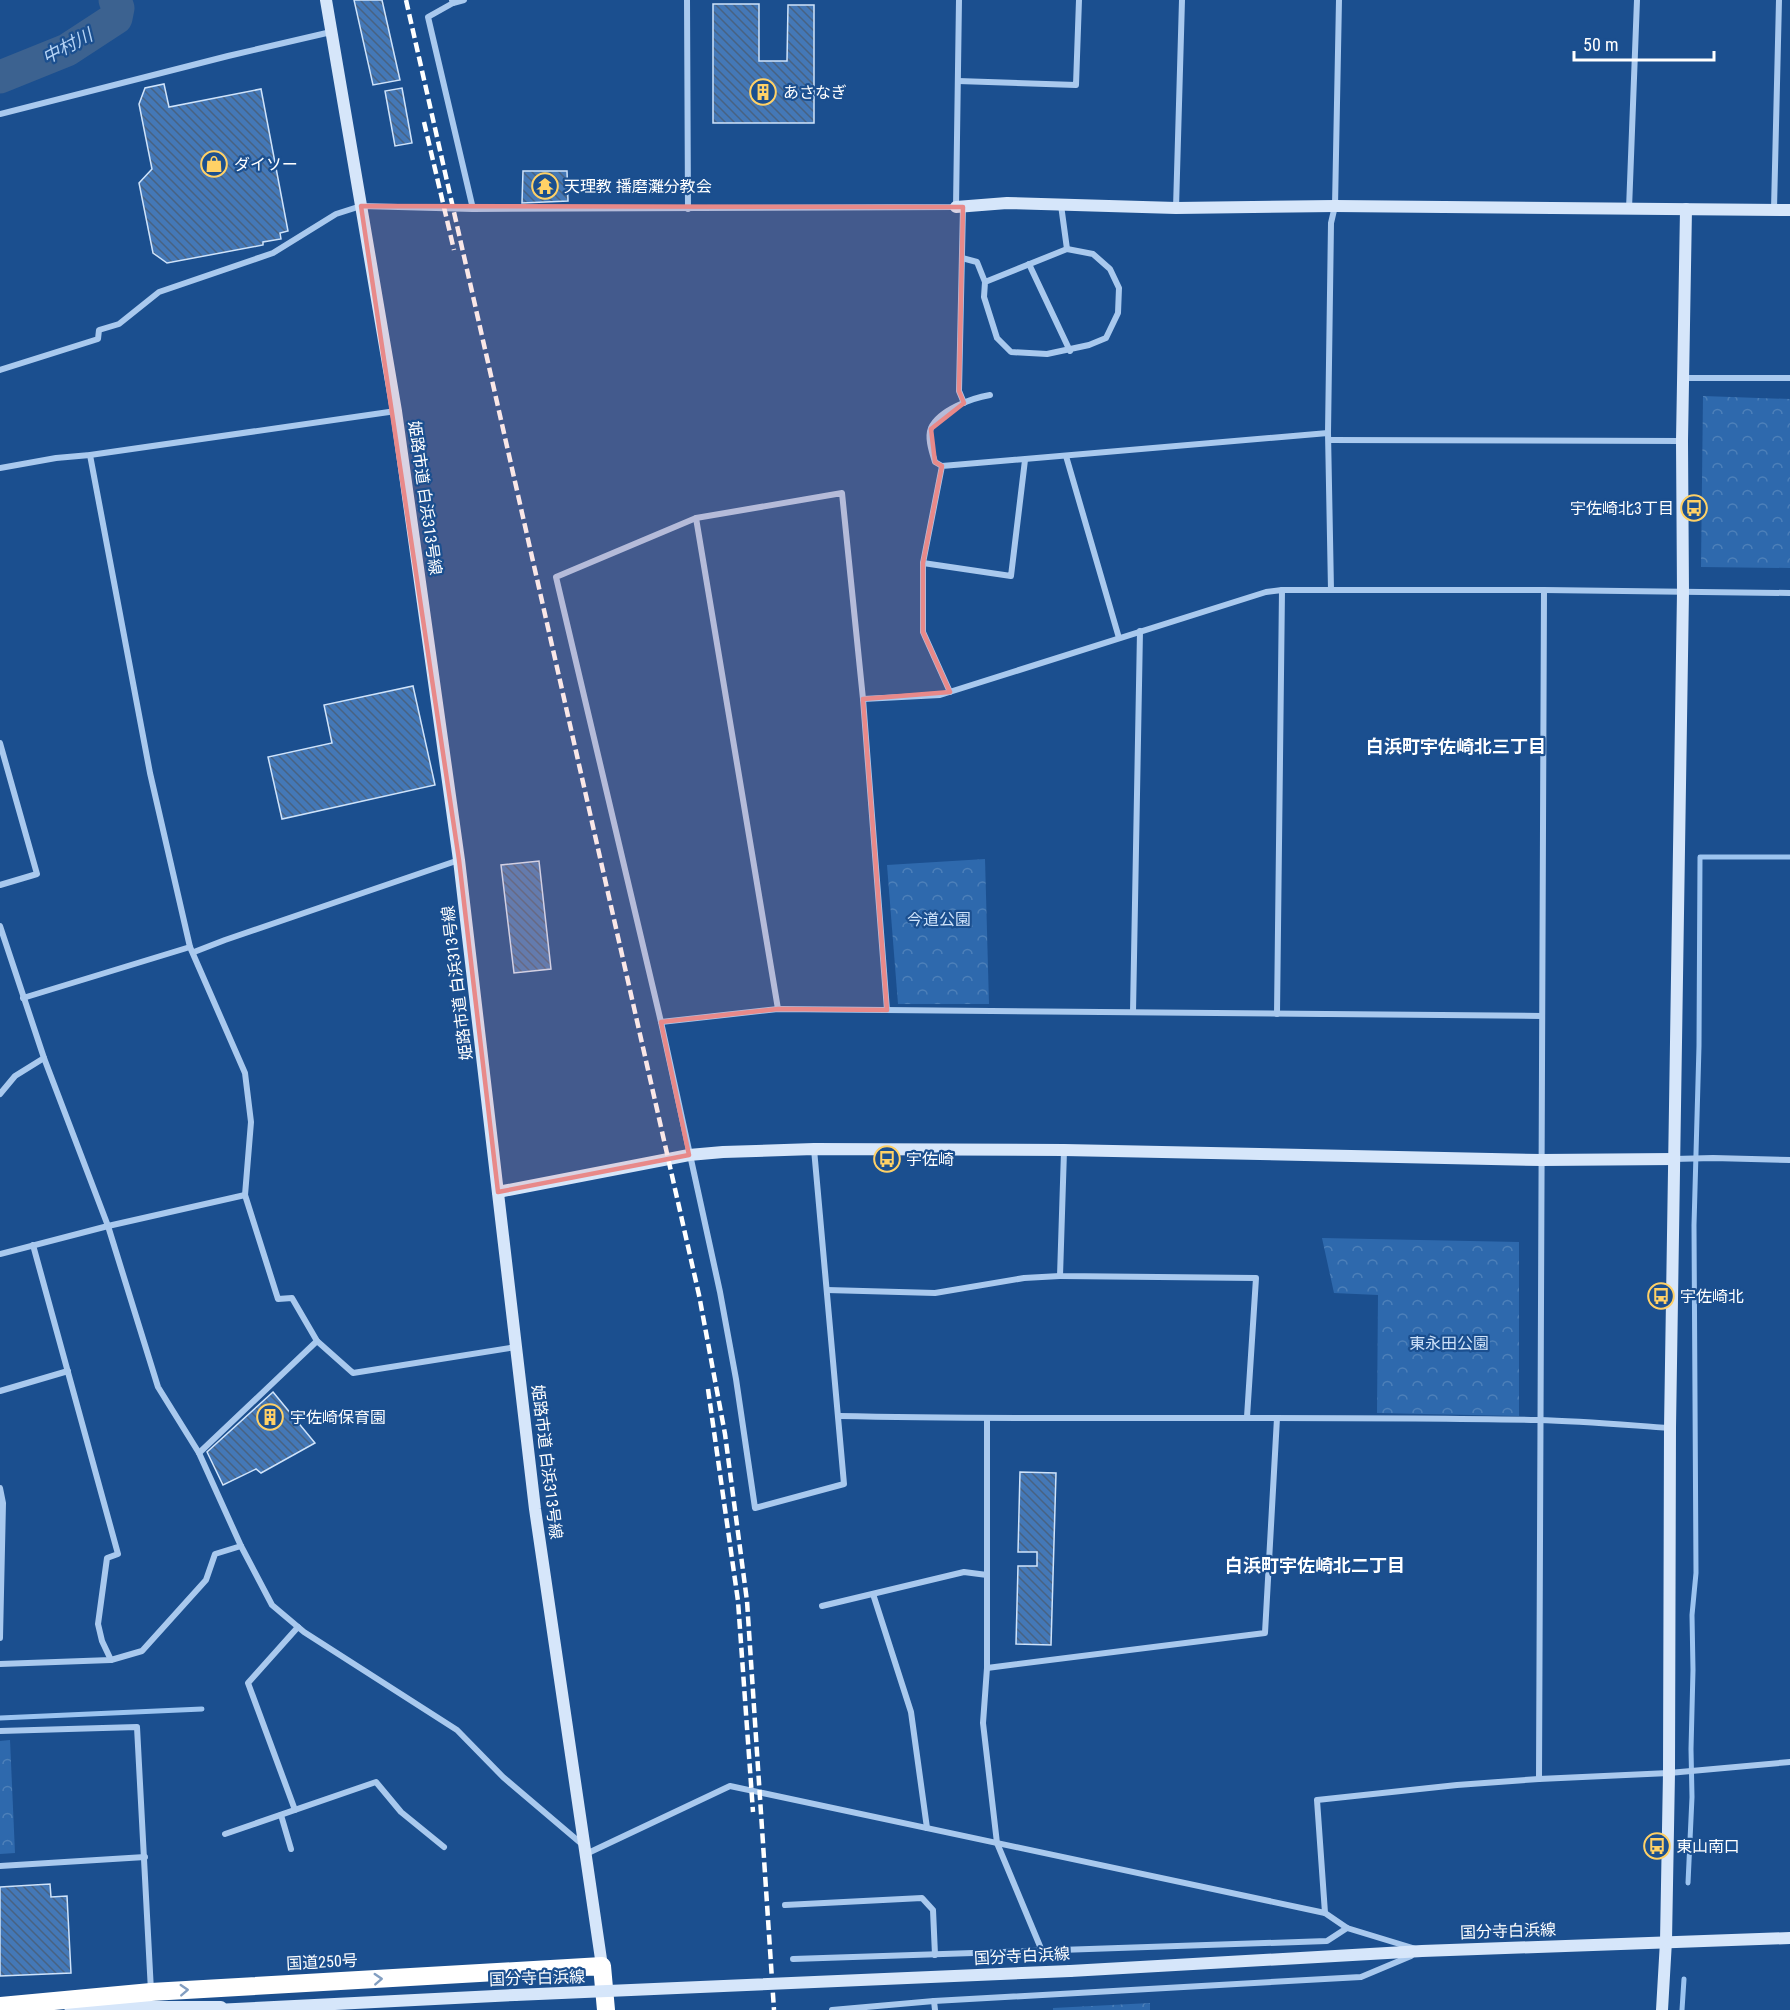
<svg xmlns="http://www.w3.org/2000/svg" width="1790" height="2010" font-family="'Roboto Condensed','Noto Sans JP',sans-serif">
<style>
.park{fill:url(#park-crowns)}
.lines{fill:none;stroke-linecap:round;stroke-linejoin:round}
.stream{stroke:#9cc4f0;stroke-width:5}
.river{stroke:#3c6290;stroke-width:33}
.building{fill:url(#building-back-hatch);stroke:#cfe3fa;stroke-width:1.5}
.street{stroke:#a9c9ee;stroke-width:6}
.secondary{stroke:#d6e6fa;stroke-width:12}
.highway{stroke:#fff;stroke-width:18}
.rail{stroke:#fff;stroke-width:4.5;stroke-dasharray:10 4.5;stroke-linecap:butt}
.secondary-bridge{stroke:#d6e6fa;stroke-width:12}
.oneway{stroke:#829ec1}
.marked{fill:#e88989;fill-opacity:0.2;stroke:#e88989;stroke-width:4.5;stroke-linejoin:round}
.labels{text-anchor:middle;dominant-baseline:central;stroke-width:4.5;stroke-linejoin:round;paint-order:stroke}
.poi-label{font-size:16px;fill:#fff;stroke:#1b4f8f;text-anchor:start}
.street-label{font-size:16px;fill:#fff;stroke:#1b4f8f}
.park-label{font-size:16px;fill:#cfe3fa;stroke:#1b4f8f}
.water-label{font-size:18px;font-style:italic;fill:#b5d3f5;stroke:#1b4f8f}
.neighbourhood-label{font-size:18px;font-weight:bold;fill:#fff;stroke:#1b4f8f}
</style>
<defs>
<pattern id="park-crowns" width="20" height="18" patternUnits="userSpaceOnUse" patternTransform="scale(1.5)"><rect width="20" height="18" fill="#2e69ad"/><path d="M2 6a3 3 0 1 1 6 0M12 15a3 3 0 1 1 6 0" fill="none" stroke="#4d80b9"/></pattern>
<pattern id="building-back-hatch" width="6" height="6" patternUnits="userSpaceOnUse" patternTransform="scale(1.5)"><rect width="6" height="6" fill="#4478b7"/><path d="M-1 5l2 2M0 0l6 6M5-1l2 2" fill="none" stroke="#486282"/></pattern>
</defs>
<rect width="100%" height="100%" fill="#1b4f8f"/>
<!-- park -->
<g class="park">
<polygon points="1703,396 1790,399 1790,568 1701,567"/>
<polygon points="985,859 989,1004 898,1004 887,865"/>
<polygon points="1322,1238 1519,1242 1519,1416 1377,1413 1378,1295 1334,1293"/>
<polygon points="10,1740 15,1853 0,1854 0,1741"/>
<polygon points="1150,2003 1150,2010 1053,2010 1053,2008"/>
</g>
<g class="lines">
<!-- stream -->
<g class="stream">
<polyline points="0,1718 202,1709"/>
<polyline points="1688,1883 1692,1797 1691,1749 1693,1670 1692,1615 1696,1573 1694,1225 1699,1046 1700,857 1790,857"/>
<polyline points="1682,2010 1684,1979"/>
</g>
<!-- river -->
<polyline class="river" points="0,77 67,50 116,18 118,8 115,0"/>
</g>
<!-- building -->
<g class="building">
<polygon points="354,0 382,0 400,80 373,85"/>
<polygon points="713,4 759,4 759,61 787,61 788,5 814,5 814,123 713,123"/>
<polygon points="164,84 169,107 261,89 288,231 280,233 281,239 263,242 263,245 167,263 153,253 139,183 152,169 139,104 145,88"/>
<polygon points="402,88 412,143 395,146 385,91"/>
<polygon points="523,171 567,171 568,201 522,203"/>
<polygon points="413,686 435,785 282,819 268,757 332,743 324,705"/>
<polygon points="539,861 551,969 514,973 501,865"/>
<polygon points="273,1392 315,1443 261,1473 256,1469 223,1485 207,1452"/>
<polygon points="1020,1472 1056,1473 1051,1645 1016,1644 1018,1566 1037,1566 1037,1552 1018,1552"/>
<polygon points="50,1884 51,1897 67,1896 71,1973 0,1976 0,1887"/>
</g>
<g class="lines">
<!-- street -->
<g class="street">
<polyline points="452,0 453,3 464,0"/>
<polyline points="687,0 688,209"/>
<polyline points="453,3 428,17 473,209"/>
<polyline points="958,81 1076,85 1079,0"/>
<polyline points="0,114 228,56 331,32"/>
<polyline points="1061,205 1067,249"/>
<polyline points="963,207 959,391 964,403"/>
<polyline points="1176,208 1182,0"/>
<polyline points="1629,209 1637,0"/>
<polyline points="1774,209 1779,0"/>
<polyline points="962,258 977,262 985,282 984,297 997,338 1011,352 1047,354 1089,345 1106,338 1118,313 1119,288 1110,269 1093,254 1067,249 985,282"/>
<polyline points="1029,264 1070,351"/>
<polyline points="0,370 98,339 99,330 119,324 159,292 273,253 336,214 361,206 473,209 956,207 959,0"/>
<polyline points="1683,378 1790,378"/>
<polyline points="1329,440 1682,441"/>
<polyline points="90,455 150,773 190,947 245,1073 251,1122 245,1195 278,1299 292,1298 317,1341 353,1373 516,1347"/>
<polyline points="1066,456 1119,638"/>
<path d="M 942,466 L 935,462 C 932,452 927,438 931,428 C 939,410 972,398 990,395"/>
<polyline points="0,468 56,458 90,455 396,411"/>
<polyline points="696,518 778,1009"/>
<polyline points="923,563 1011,576 1025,460"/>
<polyline points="1331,590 1328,433 1331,223 1335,206 1339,0"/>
<polyline points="950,692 923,632 923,563 942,466 1328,433"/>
<polyline points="863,699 940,695 1266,592 1282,590 1544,590 1790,593"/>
<polyline points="0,743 37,874 0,885"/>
<polyline points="0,926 44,1058 108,1226 158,1387 199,1453 241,1546 272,1605 304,1632 457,1730 503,1777 583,1845"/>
<polyline points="194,952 225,940 459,860"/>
<polyline points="23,998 190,947"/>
<polyline points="1133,1012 1140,631"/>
<polyline points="1277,1014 1282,590"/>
<polyline points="661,1022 778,1009 1542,1016"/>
<polyline points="0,1094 15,1076 44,1058"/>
<polyline points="814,1149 844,1484 755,1508 736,1379 720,1292 661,1022 556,577 696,518 842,493 863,699 887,1010"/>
<polyline points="1064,1151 1060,1276 1256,1278 1247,1417"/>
<polyline points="1674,1159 1713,1158 1790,1160"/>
<polyline points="33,1245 118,1554 107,1558 98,1624 102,1641 111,1660"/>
<polyline points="0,1254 108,1226 245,1195"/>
<polyline points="827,1290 935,1293 1024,1278 1060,1276"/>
<polyline points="0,1391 68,1371"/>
<path d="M 839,1416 C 1072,1421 1305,1415 1538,1420 C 1582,1421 1626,1425 1670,1428"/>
<polyline points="987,1419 987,1668 983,1723 997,1843 1042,1951"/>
<polyline points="199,1453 317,1341"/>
<polyline points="0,1488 3,1503 0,1638"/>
<polyline points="873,1594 911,1712 927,1828"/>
<polyline points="822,1606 964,1572 987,1575"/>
<polyline points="0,1664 111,1660 142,1651 206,1580 215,1554 241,1546"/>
<polyline points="987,1668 1265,1633 1277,1418"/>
<polyline points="0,1731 137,1727 151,1991"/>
<polyline points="1539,1779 1544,590"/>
<polyline points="295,1810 248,1683 298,1627"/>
<polyline points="281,1815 291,1849"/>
<polyline points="225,1834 376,1782 401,1812 444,1847"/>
<polyline points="586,1854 730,1786 1325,1913 1347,1928 1416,1949"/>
<polyline points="0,1866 145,1857"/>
<polyline points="785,1905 922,1898 933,1910 935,1955"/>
<polyline points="1325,1913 1317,1800 1457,1785 1539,1779 1669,1773 1790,1762"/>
<polyline points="793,1959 1327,1941 1347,1928"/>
<polyline points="934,2001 935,2010"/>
<polyline points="832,2010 934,2001 1361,1977 1411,1956"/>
</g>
<!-- secondary -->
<g class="secondary">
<polyline points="326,0 396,411 459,860 535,1509 602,1966"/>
<polyline points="956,207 1007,203 1176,208 1335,206 1790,210"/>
<polyline points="498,1192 689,1155 723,1152 814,1149 1064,1150 1541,1160 1674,1159"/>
<polyline points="1070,1971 1422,1951 1790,1938"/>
<polyline points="70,2007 221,2007"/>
<polyline points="215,2010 515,1995"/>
<polyline points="1662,2010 1666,1941 1669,1773 1670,1428 1683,592 1682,441 1686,209"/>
</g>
<!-- highway -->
<polyline class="highway" points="0,2006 151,1992 602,1966 606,2010"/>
<!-- rail -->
<g class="rail">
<polyline points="406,0 699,1295 725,1434 747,1601 774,2010"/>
<polyline points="424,122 454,250"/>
<polyline points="708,1389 738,1601 753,1812"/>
</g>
<!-- secondary-bridge -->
<polyline class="secondary-bridge" points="515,1995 1070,1971"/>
</g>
<!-- one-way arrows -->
<defs><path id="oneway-chevron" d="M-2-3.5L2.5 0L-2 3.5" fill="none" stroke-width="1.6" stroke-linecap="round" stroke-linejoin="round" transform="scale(1.5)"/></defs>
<g class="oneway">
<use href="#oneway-chevron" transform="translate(378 1979) rotate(-3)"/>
<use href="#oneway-chevron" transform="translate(184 1990) rotate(-3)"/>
</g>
<!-- marked area -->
<path class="marked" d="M 361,206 L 963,207 L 959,391 L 964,403 L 931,429 L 935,462 L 942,466 L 923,563 L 923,632 L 950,692 L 863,699 L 887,1010 L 778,1009 L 661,1022 L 689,1155 L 498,1192 L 459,860 Z"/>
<!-- icons -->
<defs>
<g id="building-ring" transform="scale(1.35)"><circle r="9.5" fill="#1b4f8f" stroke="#ffd166" stroke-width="1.5"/><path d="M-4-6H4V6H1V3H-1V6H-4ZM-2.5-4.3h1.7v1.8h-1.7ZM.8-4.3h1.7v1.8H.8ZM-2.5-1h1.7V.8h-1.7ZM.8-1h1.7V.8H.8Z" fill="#ffd166"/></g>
<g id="shop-ring" transform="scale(1.35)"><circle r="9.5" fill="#1b4f8f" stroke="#ffd166" stroke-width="1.5"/><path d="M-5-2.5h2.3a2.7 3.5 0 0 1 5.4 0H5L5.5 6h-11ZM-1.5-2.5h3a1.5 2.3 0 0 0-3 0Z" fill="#ffd166"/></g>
<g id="temple-ring" transform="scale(1.35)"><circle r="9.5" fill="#1b4f8f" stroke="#ffd166" stroke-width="1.5"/><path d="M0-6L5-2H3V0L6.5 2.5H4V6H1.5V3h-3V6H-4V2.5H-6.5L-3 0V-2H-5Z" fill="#ffd166"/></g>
<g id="bus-ring" transform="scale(1.35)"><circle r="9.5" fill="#1b4f8f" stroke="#ffd166" stroke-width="1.5"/><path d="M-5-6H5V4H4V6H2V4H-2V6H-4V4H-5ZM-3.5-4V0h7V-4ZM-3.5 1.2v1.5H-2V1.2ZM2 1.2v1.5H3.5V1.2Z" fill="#ffd166"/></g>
</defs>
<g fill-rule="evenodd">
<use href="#building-ring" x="763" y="92"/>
<use href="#shop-ring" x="214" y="164"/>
<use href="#temple-ring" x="545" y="186"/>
<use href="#bus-ring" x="1694" y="508"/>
<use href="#bus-ring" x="887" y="1159"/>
<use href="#bus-ring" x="1661" y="1296"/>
<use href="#building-ring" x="270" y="1417"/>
<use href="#bus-ring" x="1657" y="1846"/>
</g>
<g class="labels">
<!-- poi labels -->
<g class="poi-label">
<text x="783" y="92">あさなぎ</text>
<text x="234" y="164">ダイソー</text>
<text x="564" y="186">天理教 播磨灘分教会</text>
<text x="1674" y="508" text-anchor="end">宇佐崎北3丁目</text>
<text x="906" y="1159">宇佐崎</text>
<text x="1680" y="1296">宇佐崎北</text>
<text x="290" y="1417">宇佐崎保育園</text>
<text x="1676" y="1846">東山南口</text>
</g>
<!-- street labels -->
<g class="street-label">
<text transform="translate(425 498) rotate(82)">姫路市道 白浜313号線</text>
<text transform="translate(457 983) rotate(-97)">姫路市道 白浜313号線</text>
<text transform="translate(547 1462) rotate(83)">姫路市道 白浜313号線</text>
<text transform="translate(1508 1931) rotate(-2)">国分寺白浜線</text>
<text transform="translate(1022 1956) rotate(-3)">国分寺白浜線</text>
<text transform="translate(322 1962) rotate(-3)">国道250号</text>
<text transform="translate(537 1978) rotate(-2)">国分寺白浜線</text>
</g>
<!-- park labels -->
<g class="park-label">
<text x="939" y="919">今道公園</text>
<text x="1449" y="1343">東永田公園</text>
</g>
<!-- water labels -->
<g class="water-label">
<text transform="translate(67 46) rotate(-28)">中村川</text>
</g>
<!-- neighbourhood labels -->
<g class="neighbourhood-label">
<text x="1456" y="746">白浜町宇佐崎北三丁目</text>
<text x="1315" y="1565">白浜町宇佐崎北二丁目</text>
</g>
</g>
<!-- scale -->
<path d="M1574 51v9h140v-9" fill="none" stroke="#ffffff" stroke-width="3"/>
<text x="1583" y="51" font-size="18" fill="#ffffff" stroke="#1b4f8f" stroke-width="4.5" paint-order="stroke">50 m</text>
</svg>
